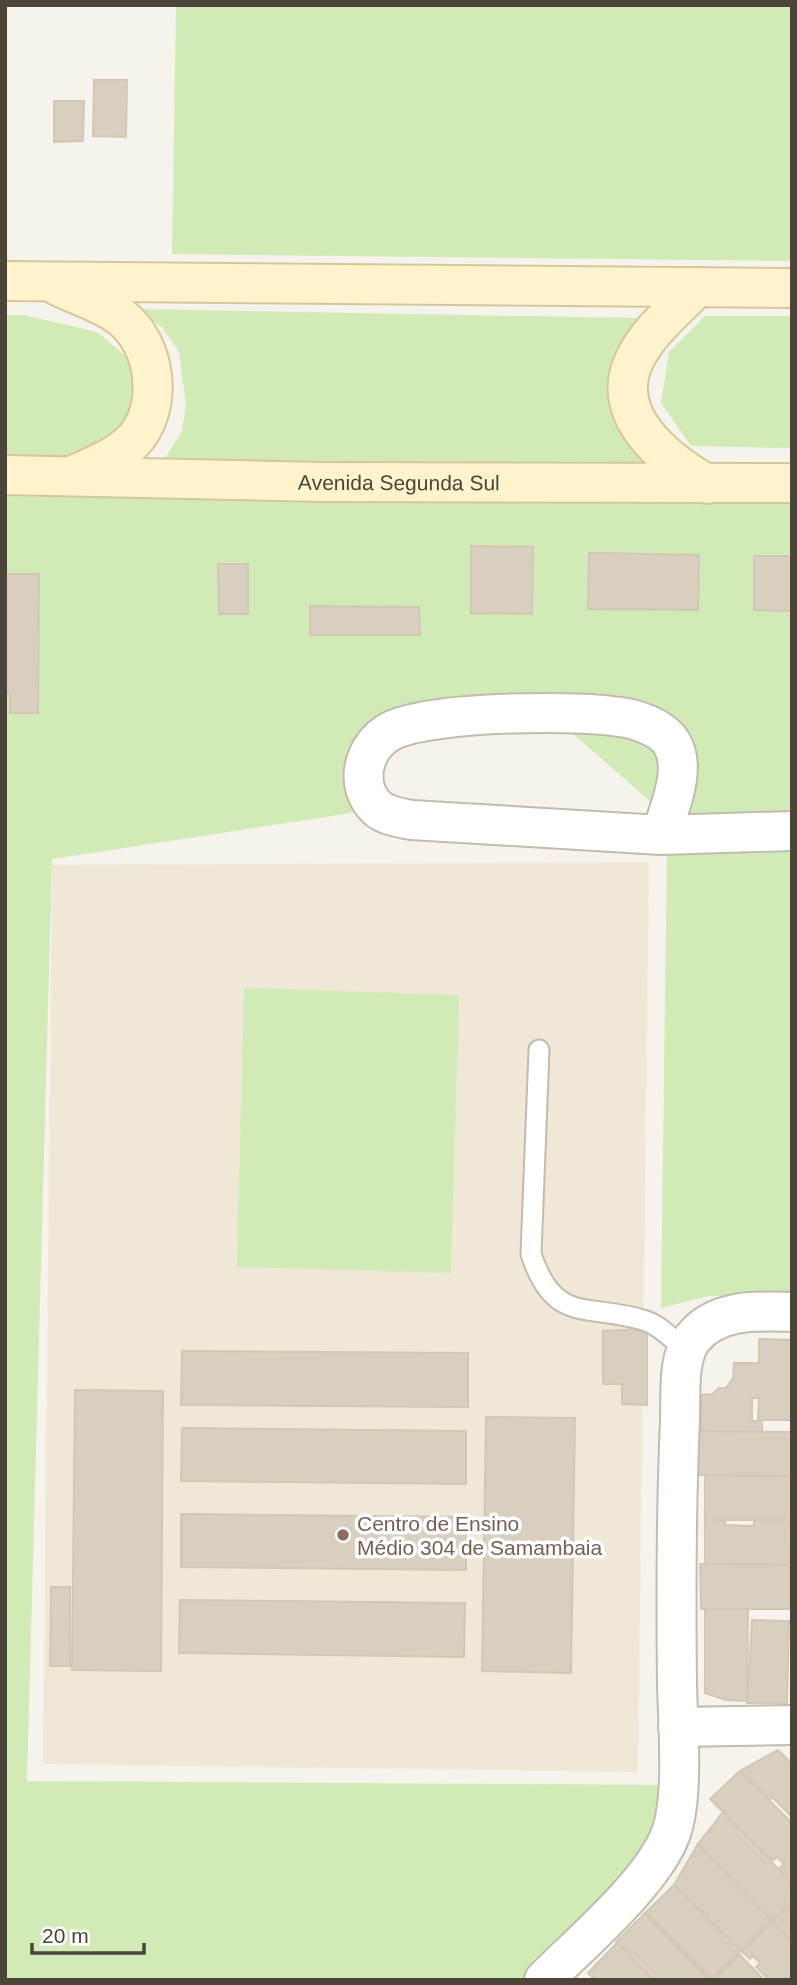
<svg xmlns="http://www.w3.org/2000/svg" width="797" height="1985" font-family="Helvetica,sans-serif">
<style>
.education{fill:#efe8d6}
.green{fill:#d2eab5}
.building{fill:#d8cfc1;stroke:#d3c7b4;stroke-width:2;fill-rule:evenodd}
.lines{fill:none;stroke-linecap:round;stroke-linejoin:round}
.lane-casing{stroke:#c2bbae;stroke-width:23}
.street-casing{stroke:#c2bbae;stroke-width:42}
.secondary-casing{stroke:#d6c79b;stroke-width:42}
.lane{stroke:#fff;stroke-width:19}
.street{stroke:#fff;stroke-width:38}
.secondary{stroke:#fff3cd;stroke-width:38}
.education-dot{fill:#8d6e63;stroke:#fff;stroke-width:2.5}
.labels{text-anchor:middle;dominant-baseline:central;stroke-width:7;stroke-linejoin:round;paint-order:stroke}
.street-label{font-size:21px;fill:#4b4439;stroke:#fff}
.education-label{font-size:21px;fill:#785e54;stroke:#fff;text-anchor:start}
</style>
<rect width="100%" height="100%" fill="#f6f3ec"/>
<!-- education -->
<polygon class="education" points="649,862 638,1772 43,1764 52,865"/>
<!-- green -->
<g class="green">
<polygon points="176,5 792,5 792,261 172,254"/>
<polygon points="131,309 638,318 626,354 668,476 150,471 167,455 182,431 186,405 179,352 162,327"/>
<polygon points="5,315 24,315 97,332 135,364 135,410 119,437 65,459 5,459"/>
<polygon points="705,316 792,316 792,448 691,446 661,403 669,352"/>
<polygon points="5,475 792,483 792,831 671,820 551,714 378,741 378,809 52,859 27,1781 677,1785 674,1822 544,1980 5,1980"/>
<polygon points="667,846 792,848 792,1295 709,1296 661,1308"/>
<polygon points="244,988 459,995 451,1273 237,1267"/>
</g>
<!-- building -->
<g class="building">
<polygon points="94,80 127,80 126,137 93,136"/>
<polygon points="54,101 84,101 83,141 54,142"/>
<polygon points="471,546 533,547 532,614 471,613"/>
<polygon points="589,553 699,555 698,610 588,609"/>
<polygon points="754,556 792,556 792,611 754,610"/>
<polygon points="218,564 248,564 248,614 219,614"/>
<polygon points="5,574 39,574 38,713 10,713 10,693 5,693"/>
<polygon points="310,606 419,607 420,635 310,635"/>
<polygon points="647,1329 647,1405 622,1404 622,1384 603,1384 603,1331"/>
<path d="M 759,1339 L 792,1340 L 792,1420 L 762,1420 L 762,1432 L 701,1431 L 701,1395 L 712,1394 L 719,1388 L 726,1388 L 733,1378 L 734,1363 L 759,1363 ZM 752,1398 L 759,1398 L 758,1421 L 752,1421 Z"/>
<polygon points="182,1351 468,1353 468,1407 181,1405"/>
<polygon points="75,1390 163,1391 161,1671 72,1670"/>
<polygon points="486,1417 575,1418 571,1673 482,1671"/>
<polygon points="182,1428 466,1431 466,1484 181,1481"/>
<polygon points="695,1431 791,1432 791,1476 695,1475"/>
<polygon points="705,1475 791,1476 791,1520 705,1520"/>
<polygon points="181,1514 466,1517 466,1570 181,1567"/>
<polygon points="705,1520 725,1520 725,1525 754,1526 754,1520 791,1520 790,1565 705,1564"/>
<polygon points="700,1564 790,1565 790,1609 701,1609"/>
<polygon points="51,1587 70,1587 70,1666 50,1666"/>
<polygon points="180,1600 465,1603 464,1657 179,1653"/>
<polygon points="705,1609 748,1609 747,1701 726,1700 705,1693"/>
<polygon points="752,1620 789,1621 787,1703 747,1703"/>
<polygon points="778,1750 792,1764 792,1817 772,1797 769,1800 740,1771"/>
<polygon points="740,1771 792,1823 792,1883 778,1869 784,1864 777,1857 772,1861 710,1799"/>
<polygon points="723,1812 792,1883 792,1902 772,1921 698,1844"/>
<polygon points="698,1844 772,1921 741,1951 674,1885"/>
<polygon points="674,1885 741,1951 712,1980 645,1913"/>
<polygon points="792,1902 792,1942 772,1921"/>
<polygon points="645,1913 705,1974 711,1980 653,1980 616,1942"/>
<polygon points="772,1921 792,1942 792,1980 769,1980 756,1967 760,1963 753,1956 750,1959 741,1951"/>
<polygon points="617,1943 622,1948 653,1980 595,1980 588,1973"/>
<polygon points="739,1954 764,1980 712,1980"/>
</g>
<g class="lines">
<!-- lane casing -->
<g class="lane-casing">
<path id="lane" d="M 539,1050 L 531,1254 C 555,1327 589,1302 646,1321 C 661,1326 674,1341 686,1350"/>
</g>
<!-- street casing -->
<g class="street-casing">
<g id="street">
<path d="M 661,835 C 669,808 688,768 671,742 C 663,730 648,724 635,720 C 591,708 430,711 391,731 C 363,746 353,785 377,808 C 386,816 401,818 412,820 L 661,835 L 792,831"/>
<polyline points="678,1727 792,1725"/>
<path d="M 544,1980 C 581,1943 654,1881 671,1833 C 684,1797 678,1724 677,1685 C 676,1596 676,1508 680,1420 C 681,1395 677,1358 693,1338 C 717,1308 758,1311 792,1312"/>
</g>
</g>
<!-- secondary casing -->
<g class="secondary-casing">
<g id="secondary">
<polyline points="5,281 792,288"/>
<path d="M 58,286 C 78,296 103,303 121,317 C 157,345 165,410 131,443 C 115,458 93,466 74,475"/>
<path d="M 697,287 C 675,310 647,332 634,361 C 608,416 667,461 707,484"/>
<path id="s1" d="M 5,475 L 324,482 L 792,483"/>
</g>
</g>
<!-- lane -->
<use href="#lane" class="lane"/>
<!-- street -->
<use href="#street" class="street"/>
<!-- secondary -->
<use href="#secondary" class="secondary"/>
</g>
<!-- markers -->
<circle class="education-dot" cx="343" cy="1535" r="7"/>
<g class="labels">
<!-- street labels -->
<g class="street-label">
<text stroke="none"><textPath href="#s1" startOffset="394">Avenida Segunda Sul</textPath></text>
</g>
<!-- education labels -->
<g class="education-label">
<text x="357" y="1523">Centro de Ensino<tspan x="357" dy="24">Médio 304 de Samambaia</tspan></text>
</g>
</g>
<!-- border -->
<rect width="797" height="1985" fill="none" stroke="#4b4439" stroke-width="14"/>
<!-- scale -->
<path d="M32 1943v10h112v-10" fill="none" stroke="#4b4439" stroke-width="3.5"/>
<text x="42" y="1943" font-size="21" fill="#4b4439" stroke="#ffffff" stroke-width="5" paint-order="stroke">20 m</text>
</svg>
